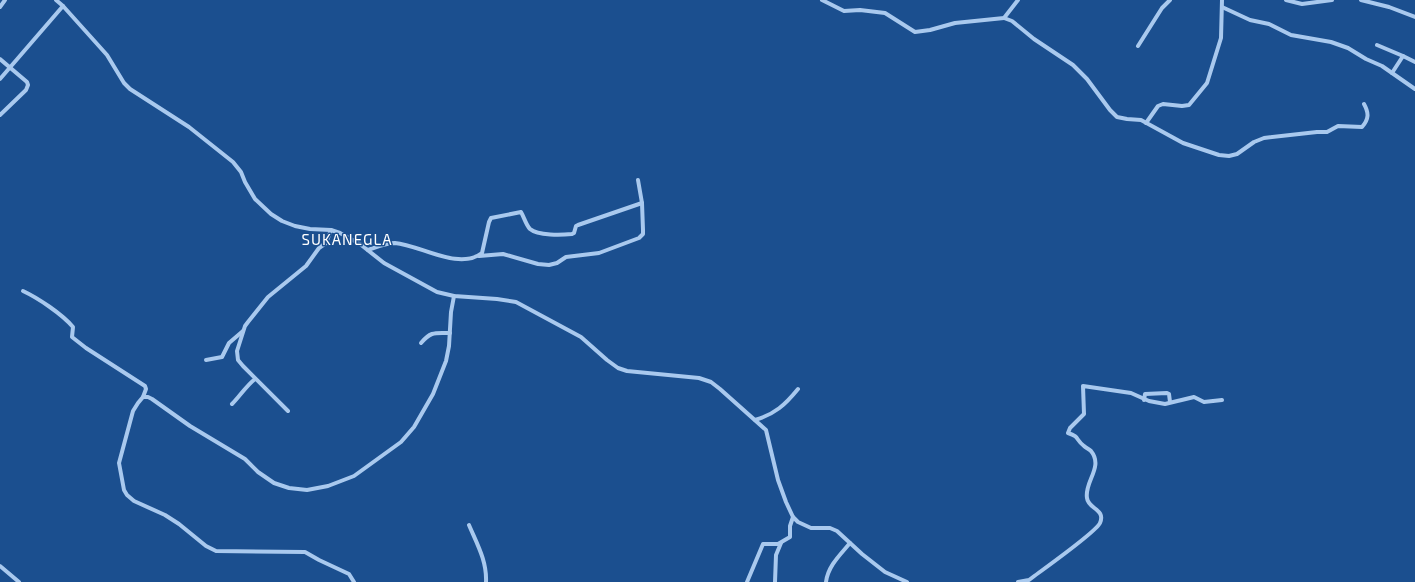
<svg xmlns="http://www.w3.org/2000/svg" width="1415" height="582" font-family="'Exo 2',sans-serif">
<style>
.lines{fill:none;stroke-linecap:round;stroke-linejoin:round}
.minor{stroke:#a9c9ee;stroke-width:4}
.labels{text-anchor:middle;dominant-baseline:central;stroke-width:3;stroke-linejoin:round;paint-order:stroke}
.quarter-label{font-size:15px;letter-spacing:1px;fill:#fff;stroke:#1b4f8f}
</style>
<rect width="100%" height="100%" fill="#1b4f8f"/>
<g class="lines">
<!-- minor -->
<g class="minor">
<polyline points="56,0 63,6 107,55 124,83 130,89 189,127 233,162 241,172 245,182 255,199 271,214 282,221 295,226 310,229 331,230 340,233 360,244 384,263 437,292 454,296 497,299 516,302 581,337 607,360 618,368 627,371 699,378 711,382 720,389 766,430 778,480 786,502 793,517 798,522 811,528 830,528 837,531 862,554 885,572 907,582"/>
<polyline points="822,0 844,11 860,10 885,13 915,32 930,30 955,23 1004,18 1018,0"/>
<polyline points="1286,0 1302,4 1332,0"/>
<polyline points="1361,0 1389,7 1415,17"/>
<polyline points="0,7 5,0"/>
<polyline points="1222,7 1250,20 1269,24 1291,35 1331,42 1348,48 1366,59 1382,66 1415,89"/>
<path d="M 1004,18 L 1012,21 L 1034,39 L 1073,65 L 1087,79 L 1110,110 L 1117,117 L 1127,119 L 1141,120 L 1183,143 L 1219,155 L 1229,156 L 1237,154 L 1254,142 L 1264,138 L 1317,132 L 1327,132 L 1338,126 L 1362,127 C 1369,119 1369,113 1364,104"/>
<polyline points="1377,45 1403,56 1415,62"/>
<polyline points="1138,46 1162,8 1170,0"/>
<polyline points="0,59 27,82 28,85 26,90 0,115"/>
<polyline points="1392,73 1403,56"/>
<polyline points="0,79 63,6"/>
<polyline points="1146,123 1158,106 1163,104 1182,106 1189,105 1207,83 1221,38 1222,0"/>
<path d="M 368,250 C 377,247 386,243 395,243 C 420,245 459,271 482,253 L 489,222 L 491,218 L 521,212 C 524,217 526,225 530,229 C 538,236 562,235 572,234 L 574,233 L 576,226 L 578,225 L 642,203"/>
<polyline points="479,256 503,254 538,264 549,265 557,263 566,257 599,253 639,238 643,234 643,230 642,203 638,180"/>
<path d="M 23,291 C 38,298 62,314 73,327 L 72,337 L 86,348 L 145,386 L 146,389 L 143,397"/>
<path d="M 421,343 C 431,331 435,333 450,333"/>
<polyline points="206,360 222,357 229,343 243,331"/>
<polyline points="1144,400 1145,394 1167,393 1169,394 1170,402"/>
<path d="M 232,404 C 240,396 246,386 255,379"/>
<polyline points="288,411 243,366 238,360 237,351 245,326 248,322 268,297 306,266 319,248 326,243 331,230"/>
<path d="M 755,420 C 775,414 785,405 798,389"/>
<path d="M 469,525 C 477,544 487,561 486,582"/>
<polyline points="0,566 19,582"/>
<polyline points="354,582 349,574 319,560 305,552 216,551 206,546 179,524 165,515 134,501 127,495 124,490 119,463 133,411 138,403 143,397 148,397 152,399 190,426 245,459 258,472 274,483 289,488 307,490 328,486 354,476 401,442 414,427 433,394 446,361 449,346 451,312 454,296"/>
<polyline points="747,582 763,544 778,544 790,537 790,526 793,517"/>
<polyline points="775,582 776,555 781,543"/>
<path d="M 826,582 C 828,566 840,555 850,543"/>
<path d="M 1018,582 L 1029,580 L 1033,577 C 1045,568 1096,532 1100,523 C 1106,509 1088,509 1087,498 C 1084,482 1104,467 1091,451 C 1089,449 1086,448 1084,446 C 1075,439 1080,437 1068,433 L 1070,428 L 1084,414 L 1083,386 L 1131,393 L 1149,401 L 1165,404 L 1194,397 L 1204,402 L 1222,400"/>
</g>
</g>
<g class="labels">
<!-- quarter labels -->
<g class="quarter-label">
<text x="347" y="239">SUKANEGLA</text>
</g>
</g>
</svg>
